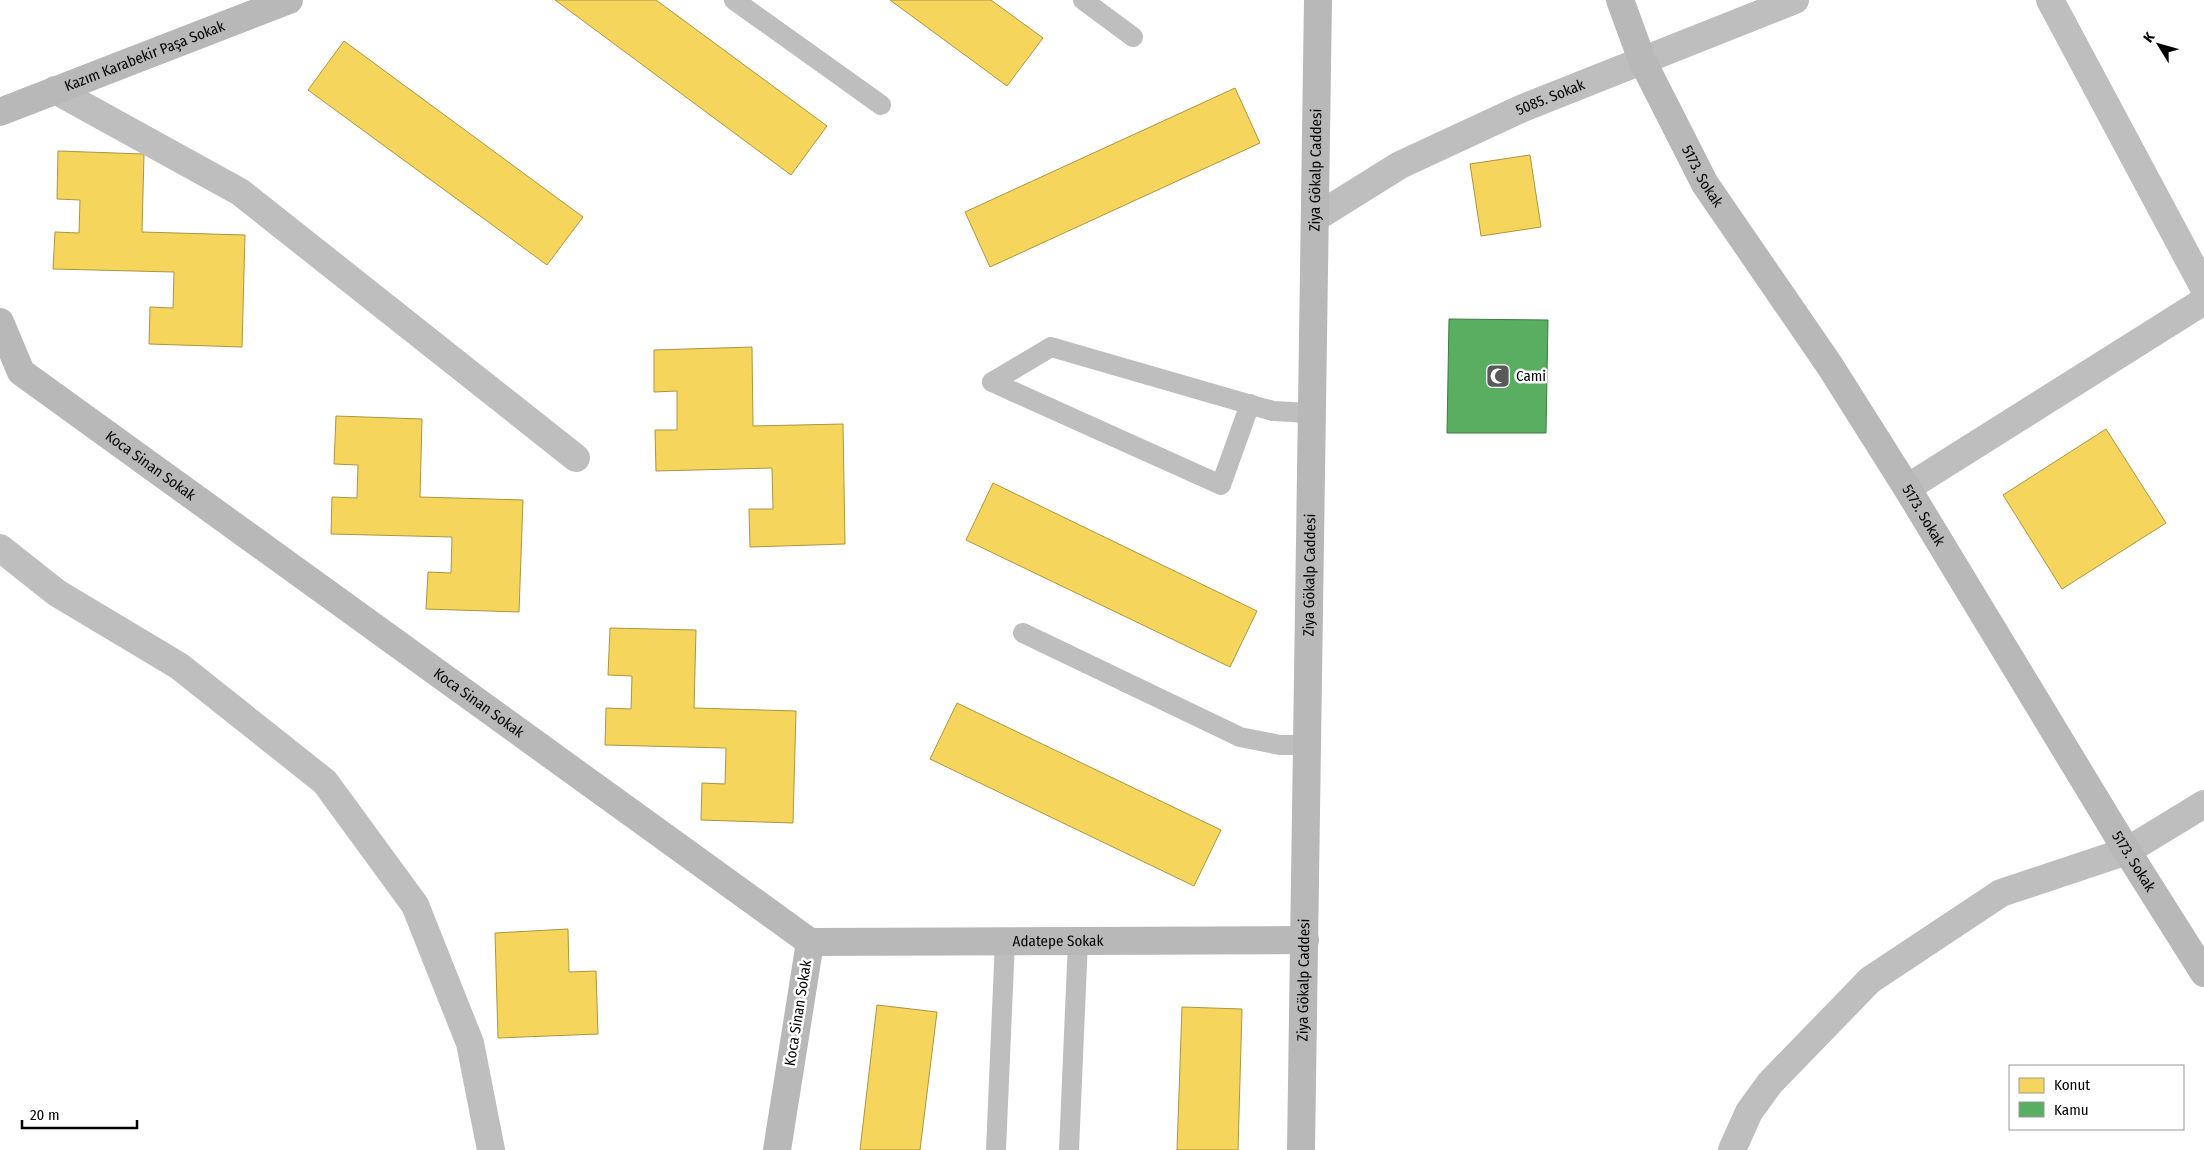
<svg xmlns="http://www.w3.org/2000/svg" width="2204" height="1150" font-family="'Fira Sans Condensed',sans-serif">
<style>
.homes{fill:#f6d55c;stroke:#ac9540}
.public{fill:#5aae61;stroke:#3f7a44}
.lines{fill:none;stroke-linecap:round;stroke-linejoin:round}
.lane{stroke:#bebebe;stroke-width:20}
.street{stroke:#bebebe;stroke-width:28}
.secondary{stroke:#b8b8b8;stroke-width:28}
.labels{text-anchor:middle;dominant-baseline:central;stroke-width:5;stroke-linejoin:round;paint-order:stroke}
.street-label{font-size:15px;fill:#000;stroke:#fff}
.poi-label{font-size:15px;fill:#000;stroke:#fff;text-anchor:start}
</style>
<rect width="100%" height="100%" fill="#fff"/>
<!-- homes -->
<g class="homes">
<polygon points="555,0 656,0 827,126 791,175"/>
<polygon points="890,0 991,0 1043,38 1007,86"/>
<polygon points="344,41 583,217 547,265 308,90"/>
<polygon points="1235,88 1260,143 990,267 965,212"/>
<polygon points="58,151 144,154 142,232 245,235 242,347 149,344 150,307 173,308 174,272 53,269 55,232 79,233 80,200 57,199"/>
<polygon points="1530,155 1541,227 1481,236 1470,164"/>
<polygon points="752,347 753,426 843,424 845,544 750,547 749,509 773,509 772,468 656,471 655,430 677,430 677,391 654,392 654,350"/>
<polygon points="336,416 422,419 420,497 523,500 519,612 426,609 428,572 451,573 452,537 331,534 332,497 357,498 358,465 334,464"/>
<polygon points="2106,429 2166,523 2062,589 2003,495"/>
<polygon points="993,483 1257,611 1230,667 966,540"/>
<polygon points="610,628 696,630 694,708 796,711 793,823 701,820 702,783 725,784 726,748 605,745 606,708 631,709 632,676 608,675"/>
<polygon points="957,703 1221,830 1194,886 930,759"/>
<polygon points="568,929 569,972 596,971 598,1034 498,1038 495,933"/>
<polygon points="877,1005 937,1012 920,1150 860,1150"/>
<polygon points="1182,1007 1242,1009 1238,1150 1177,1150"/>
</g>
<!-- public -->
<polygon class="public" points="1449,319 1548,320 1546,433 1447,433"/>
<g class="lines">
<!-- lane -->
<g class="lane">
<polyline points="734,0 881,105"/>
<polyline points="1083,0 1133,37"/>
<polyline points="992,382 1051,347 1262,408 1273,411 1311,413"/>
<polyline points="992,382 1221,485 1250,404"/>
<polyline points="1023,633 1240,737 1280,745 1308,745"/>
<polyline points="996,1150 1005,941"/>
<polyline points="1069,1150 1078,941"/>
</g>
<!-- street -->
<g class="street">
<polyline points="2050,0 2204,288"/>
<polyline points="55,90 240,192 576,458"/>
<path id="s1" d="M 1315,218 L 1400,165 L 1523,108 L 1795,0"/>
<polyline points="1907,488 2204,301"/>
<polyline points="0,548 57,593 179,666 325,782 415,905 470,1043 491,1150"/>
<polyline points="1732,1150 1749,1112 1770,1083 1870,980 2001,893 2127,851 2204,804"/>
</g>
<!-- secondary -->
<g class="secondary">
<path id="s2" d="M 1620,0 L 1642,60 L 1705,184 L 1830,366 L 1907,488 L 2127,851 L 2204,973"/>
<path id="s3" d="M 0,112 L 289,0"/>
<path id="s4" d="M 0,322 L 21,372 L 810,942 L 777,1150"/>
<path id="s5" d="M 810,942 L 1305,940"/>
<path id="s6" d="M 1301,1150 L 1318,0"/>
</g>
</g>
<!-- icons -->
<defs>
<g id="mosque-square" transform="scale(1.25)"><rect x="-9" y="-9" width="18" height="18" rx="4" fill="#595959" stroke="#fff"/><path d="M3.5-4.9A6 6 0 1 0 3.5 4.9A5 5 0 1 1 3.5-4.9Z" fill="#fff"/></g>
</defs>
<g fill-rule="evenodd">
<use href="#mosque-square" x="1498" y="376"/>
</g>
<g class="labels">
<!-- street labels -->
<g class="street-label">
<text stroke="none"><textPath href="#s3" startOffset="155">Kazım Karabekir Paşa Sokak</textPath></text>
<text stroke="none"><textPath href="#s1" startOffset="265">5085. Sokak</textPath></text>
<text stroke="none"><textPath href="#s6" startOffset="980">Ziya Gökalp Caddesi</textPath></text>
<text stroke="none"><textPath href="#s2" startOffset="195">5173. Sokak</textPath></text>
<text stroke="none"><textPath href="#s4" startOffset="214">Koca Sinan Sokak</textPath></text>
<text stroke="none"><textPath href="#s2" startOffset="600">5173. Sokak</textPath></text>
<text stroke="none"><textPath href="#s6" startOffset="575">Ziya Gökalp Caddesi</textPath></text>
<text stroke="none"><textPath href="#s4" startOffset="619">Koca Sinan Sokak</textPath></text>
<text stroke="none"><textPath href="#s2" startOffset="1005">5173. Sokak</textPath></text>
<text stroke="none"><textPath href="#s5" startOffset="248">Adatepe Sokak</textPath></text>
<text stroke="none"><textPath href="#s6" startOffset="170">Ziya Gökalp Caddesi</textPath></text>
<text transform="translate(798 1013) rotate(-81)">Koca Sinan Sokak</text>
</g>
<!-- poi labels -->
<g class="poi-label">
<text x="1516" y="376">Cami</text>
</g>
</g>
<!-- legend -->
<rect x="2009" y="1065" width="175" height="65" fill="#ffffff" stroke="#999999"/>
<rect x="2019" y="1078" width="25" height="15" fill="#f6d55c" stroke="#999999"/>
<text x="2054" y="1090" font-size="15" fill="#000000">Konut</text>
<rect x="2019" y="1102" width="25" height="15" fill="#5aae61" stroke="#999999"/>
<text x="2054" y="1115" font-size="15" fill="#000000">Kamu</text>
<!-- north arrow -->
<g transform="translate(2159 45) rotate(307)" stroke="#ffffff" stroke-width="4" paint-order="stroke">
<path d="M0-4L9 19L0 12L-9 19Z" fill="#000000"/>
<text y="-8" font-size="14" font-weight="bold" text-anchor="middle" fill="#000000">K</text>
</g>
<!-- scale -->
<path d="M22 1120v8h115v-8" fill="none" stroke="#000000" stroke-width="2.5"/>
<text x="30" y="1120" font-size="15" fill="#000000" stroke="#ffffff" stroke-width="4" paint-order="stroke">20 m</text>
</svg>
